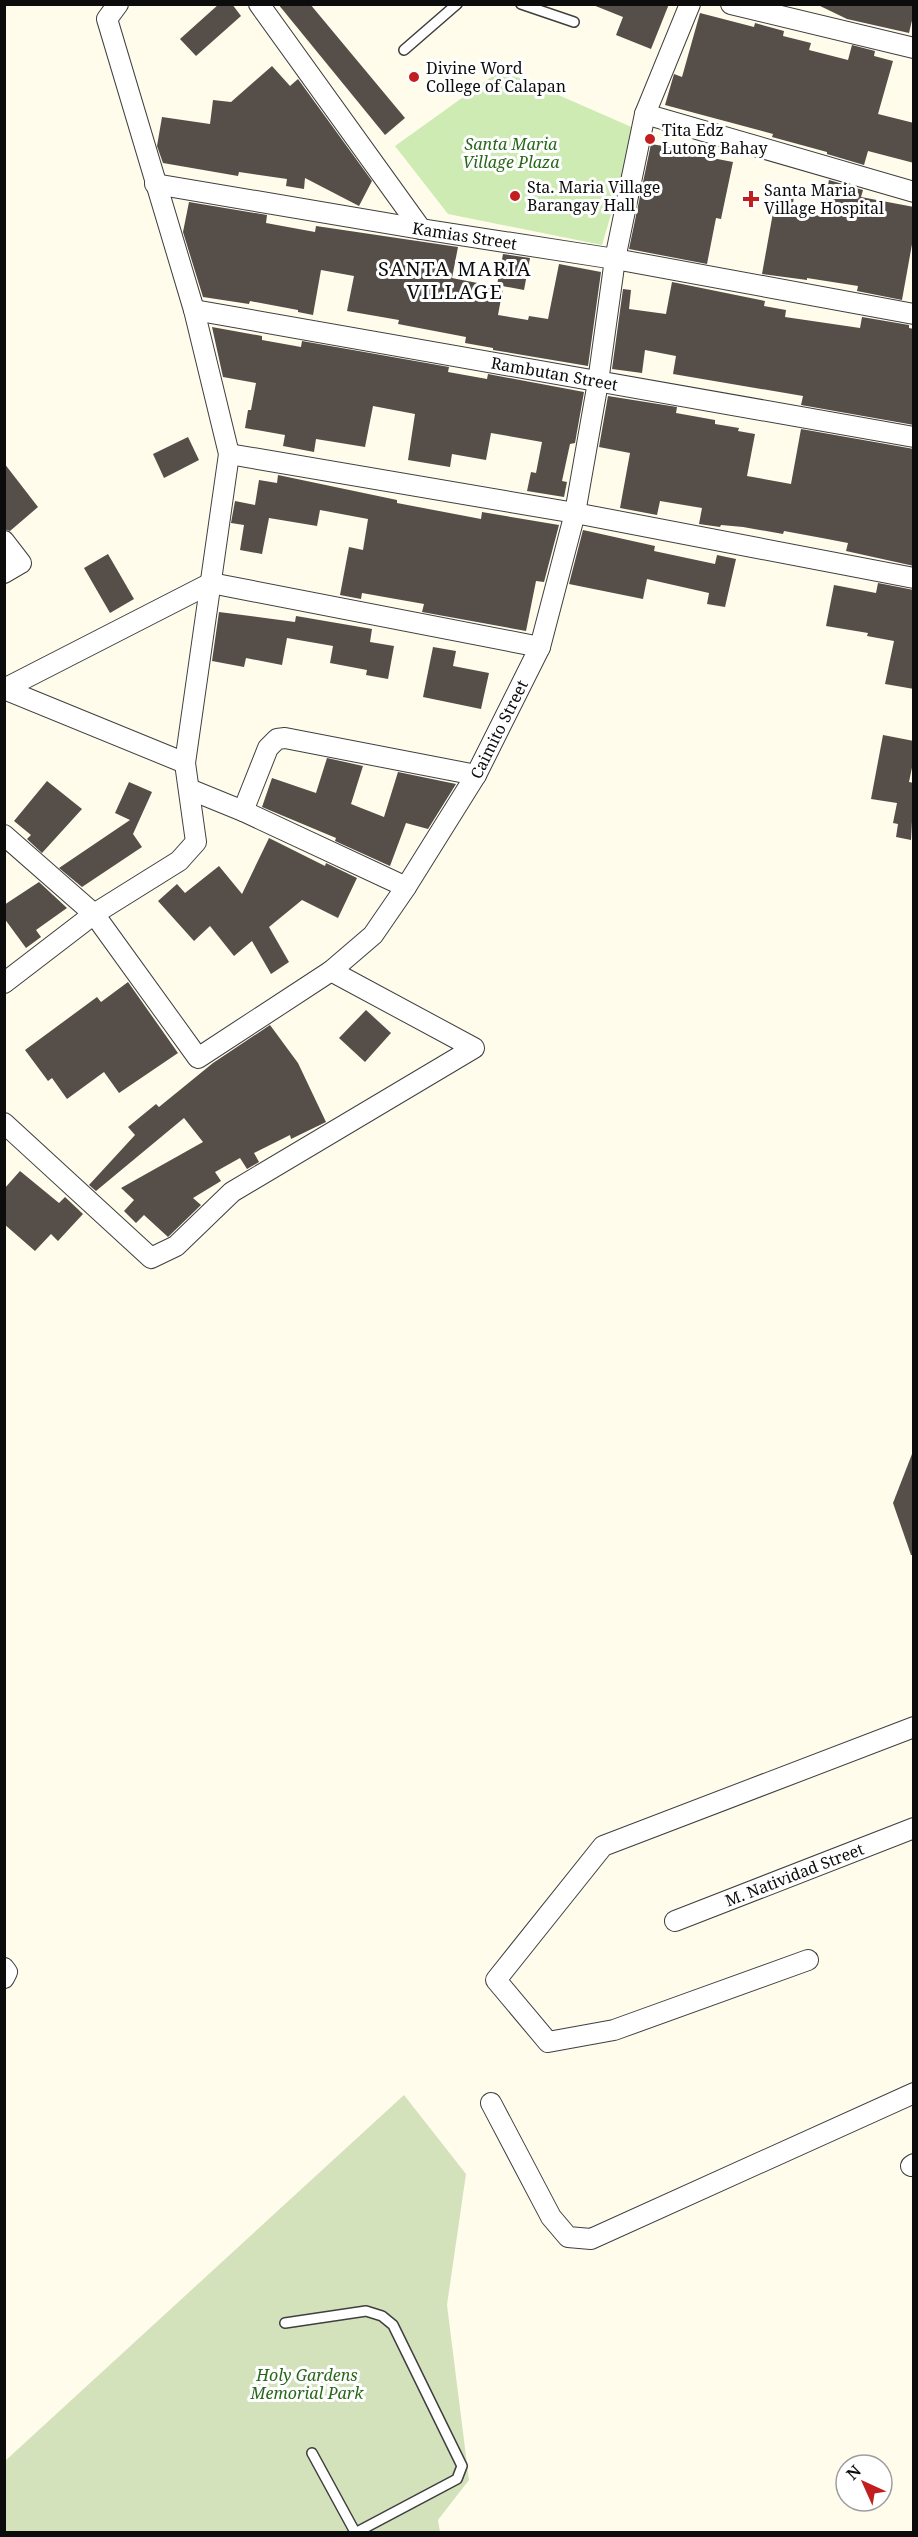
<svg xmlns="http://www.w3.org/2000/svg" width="918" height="2537" font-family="'Noto Serif',serif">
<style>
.green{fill:#ceebb4}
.cemetery{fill:#d4e2bc}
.building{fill:#564e48}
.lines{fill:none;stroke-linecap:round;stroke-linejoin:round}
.service-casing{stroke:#3f3f3f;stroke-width:12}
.minor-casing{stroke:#3f3f3f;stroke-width:22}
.service{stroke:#fff;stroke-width:9}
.minor{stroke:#fff;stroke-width:20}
.poi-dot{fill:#c31e1f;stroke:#fff;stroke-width:2}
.labels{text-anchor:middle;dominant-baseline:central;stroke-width:6;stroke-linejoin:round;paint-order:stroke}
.poi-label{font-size:16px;fill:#0c0c0c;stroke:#fff;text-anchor:start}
.park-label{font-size:16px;font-style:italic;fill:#27671a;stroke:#fff}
.street-label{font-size:16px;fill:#0c0c0c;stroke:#fff}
.quarter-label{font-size:20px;letter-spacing:1.5px;fill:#0c0c0c;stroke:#fff}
</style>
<rect width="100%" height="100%" fill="#fffcec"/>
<!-- green -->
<polygon class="green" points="501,70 636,129 602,245 448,214 395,146"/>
<!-- cemetery -->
<polygon class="cemetery" points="404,2095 466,2174 447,2305 469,2480 438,2520 440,2532 5,2532 5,2461"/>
<!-- building -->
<g class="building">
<polygon points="219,4 232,4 241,16 196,56 180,39"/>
<polygon points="278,4 310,4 405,118 385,135"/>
<polygon points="669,4 651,49 616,35 623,17 593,5"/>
<polygon points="816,4 914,4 914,12 909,33 847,19"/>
<polygon points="700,13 754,27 755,23 784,31 783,36 811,43 809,50 848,60 852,45 875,51 874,56 893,61 878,114 914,123 914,163 868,151 864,165 827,154 827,152 772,137 773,134 665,105 674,74 682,77"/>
<polygon points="272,66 290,86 298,79 372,181 359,206 305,178 304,189 286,186 287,179 239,172 238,176 163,163 157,146 162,117 210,124 213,100 231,102"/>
<polygon points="651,144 681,149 681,152 733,162 721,219 716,218 707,264 629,249"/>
<polygon points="829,180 863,190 861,197 914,207 914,233 902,300 857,291 858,286 807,278 807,280 762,274 778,185 795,187 792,212 821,216"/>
<polygon points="189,202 267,215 266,223 315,232 316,226 458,247 452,278 503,288 498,315 528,320 529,316 548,319 559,264 601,272 588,366 493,350 493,348 465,343 466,337 398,324 399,320 347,311 354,276 321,270 313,315 298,312 298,310 250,301 249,304 203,297 183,232"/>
<polygon points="503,254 530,258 524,290 497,285"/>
<polygon points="672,282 765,301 764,306 786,310 785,317 860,328 862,317 909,325 909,328 914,329 914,425 801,405 803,396 673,374 676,356 645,350 642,373 612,369 623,289 631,290 629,309 666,314"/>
<polygon points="212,327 262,336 262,340 301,347 302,341 449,367 448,372 487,379 488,374 584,392 575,443 570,444 562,481 567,482 564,497 527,491 531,472 536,473 542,442 491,433 486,460 452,454 450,467 408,460 415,414 373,406 365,447 316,439 314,452 283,446 285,435 245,428 248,410 251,410 256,383 223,377"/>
<polygon points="608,396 677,407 676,413 715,420 715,424 739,428 738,431 755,434 747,476 791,484 801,429 914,449 914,566 846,551 848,543 822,538 784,531 783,534 743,527 721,525 720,527 699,524 702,508 660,501 657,515 620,508 630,453 599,447"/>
<polygon points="188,437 199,460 164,478 153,454"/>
<polygon points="4,463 38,507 10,531 4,529"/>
<polygon points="278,475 397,500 397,503 481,519 482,512 559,525 544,582 536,581 526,631 422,612 424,604 362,593 361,599 340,595 349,547 363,550 368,519 320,510 317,526 269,518 262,554 240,550 244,525 231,523 235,501 255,505 259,480 277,483"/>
<polygon points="583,530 655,546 654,551 715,564 717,555 736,559 725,607 707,604 709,593 647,579 643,599 569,584"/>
<polygon points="108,554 134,599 110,613 84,568"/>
<polygon points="878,583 914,590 914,689 885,684 894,641 867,636 868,633 826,626 834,585 876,593"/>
<polygon points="219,612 295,622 296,616 372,629 370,642 394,646 388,679 366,675 367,670 330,663 333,646 287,638 282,665 246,658 244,667 212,661"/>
<polygon points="433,647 456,651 453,666 489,673 481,709 423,697"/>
<polygon points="883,735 914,741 914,758 909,782 914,783 911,840 896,837 898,824 893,823 897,803 871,799"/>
<polygon points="327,758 363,766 351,804 384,817 398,772 456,784 428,829 406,823 390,866 335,841 336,838 262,807 272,778 316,793"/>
<polygon points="47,781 82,809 42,853 27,839 31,835 14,821"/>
<polygon points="129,782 152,792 133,834 142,847 82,887 59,868 130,820 115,813"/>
<polygon points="269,838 325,866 326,863 357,878 338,918 302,900 269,927 289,962 271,974 252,941 234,956 210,926 194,941 158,901 177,884 185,893 219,866 242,894"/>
<polygon points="39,882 67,908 36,930 41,937 26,948 4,918 4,905"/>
<polygon points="128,982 178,1053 119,1093 104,1072 67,1099 52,1078 48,1081 25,1050 97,997 101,1002"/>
<polygon points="366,1010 391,1033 365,1062 339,1038"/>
<polygon points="270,1025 298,1063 326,1122 291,1139 290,1135 254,1153 259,1162 247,1169 240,1158 215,1172 221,1181 193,1198 201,1205 168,1237 144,1215 136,1223 124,1211 134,1200 121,1188 203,1142 184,1118 96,1191 89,1185 135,1135 128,1127 156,1104 159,1107 213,1063"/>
<polygon points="20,1171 59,1203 65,1197 83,1214 58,1241 51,1234 35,1251 4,1224 4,1189"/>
<polygon points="912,1454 914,1555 911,1555 893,1503"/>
</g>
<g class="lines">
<!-- service casing -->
<g class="service-casing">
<g id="service">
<polyline points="521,4 574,22"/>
<polyline points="404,50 457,4"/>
<polyline points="285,2323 366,2311 382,2316 393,2325 462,2466 457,2479 357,2532"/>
<polyline points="312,2453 355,2532"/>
</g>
</g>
<!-- minor casing -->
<g class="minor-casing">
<g id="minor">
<polyline points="259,4 421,229"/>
<polyline points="731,4 914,48"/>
<polyline points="645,114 914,192"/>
<path id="s1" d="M 155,184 L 421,229 L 615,259 L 914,314"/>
<path id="s2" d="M 194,310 L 914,437"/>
<polyline points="229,454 575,513 914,578"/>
<polyline points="4,541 21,563 4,573"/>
<polyline points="4,689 211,583 540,647"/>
<polyline points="4,689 185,763"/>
<polyline points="189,789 243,811 406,887"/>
<polyline points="243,811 268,748 277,739 285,738 476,775"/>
<path id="s3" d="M 4,835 L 94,914 L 198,1058 L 331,971 L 373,935 L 406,887 L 476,775 L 540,647 L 575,513 L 598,382 L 615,259 L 645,114 L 690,4"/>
<polyline points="4,983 94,914 179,861 196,842 185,763 229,454 194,310 107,19 118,4"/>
<polyline points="4,1123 151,1258 176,1246 232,1192 474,1048 331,971"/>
<path id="s4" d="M 675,1921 L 914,1828"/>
<polyline points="808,1960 614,2030 548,2042 496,1980 603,1846 914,1727"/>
<polyline points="4,1968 7,1972 4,1978"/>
<polyline points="491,2103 551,2217 568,2237 591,2239 914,2093"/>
<polyline points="911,2166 914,2164"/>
</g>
</g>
<!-- service -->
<use href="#service" class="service"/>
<!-- minor -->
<use href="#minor" class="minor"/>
</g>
<!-- markers -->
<g class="poi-dot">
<circle cx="414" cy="77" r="6"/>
<circle cx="650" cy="139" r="6"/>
<circle cx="515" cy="196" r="6"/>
<path d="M748 190h6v6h6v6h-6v6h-6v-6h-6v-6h6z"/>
</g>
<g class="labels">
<!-- poi labels -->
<g class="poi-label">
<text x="426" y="68">Divine Word<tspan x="426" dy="18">College of Calapan</tspan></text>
<text x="662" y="130">Tita Edz<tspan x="662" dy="18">Lutong Bahay</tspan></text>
<text x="527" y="187">Sta. Maria Village<tspan x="527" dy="18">Barangay Hall</tspan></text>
<text x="764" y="190">Santa Maria<tspan x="764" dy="18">Village Hospital</tspan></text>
</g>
<!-- park labels -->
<g class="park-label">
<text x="511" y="144">Santa Maria<tspan x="511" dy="18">Village Plaza</tspan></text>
<text x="307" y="2375">Holy Gardens<tspan x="307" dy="18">Memorial Park</tspan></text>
</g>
<!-- street labels -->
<g class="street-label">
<text stroke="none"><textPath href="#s1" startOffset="314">Kamias Street</textPath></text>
<text stroke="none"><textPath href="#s2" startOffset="366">Rambutan Street</textPath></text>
<text stroke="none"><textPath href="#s3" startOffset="753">Caimito Street</textPath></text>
<text stroke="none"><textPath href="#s4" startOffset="128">M. Natividad Street</textPath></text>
</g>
<!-- quarter labels -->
<g class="quarter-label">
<text x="455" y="268">SANTA MARIA<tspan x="455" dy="23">VILLAGE</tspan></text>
</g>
</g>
<!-- border -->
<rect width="918" height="2537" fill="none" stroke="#0c0c0c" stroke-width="12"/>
<!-- north arrow -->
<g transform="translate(864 2483) rotate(315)"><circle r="28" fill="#ffffff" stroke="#9e9e9e" stroke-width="1.5"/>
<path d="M0-4.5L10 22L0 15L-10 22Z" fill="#c31e1f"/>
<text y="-9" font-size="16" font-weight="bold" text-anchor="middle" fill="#0c0c0c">N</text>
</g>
</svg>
